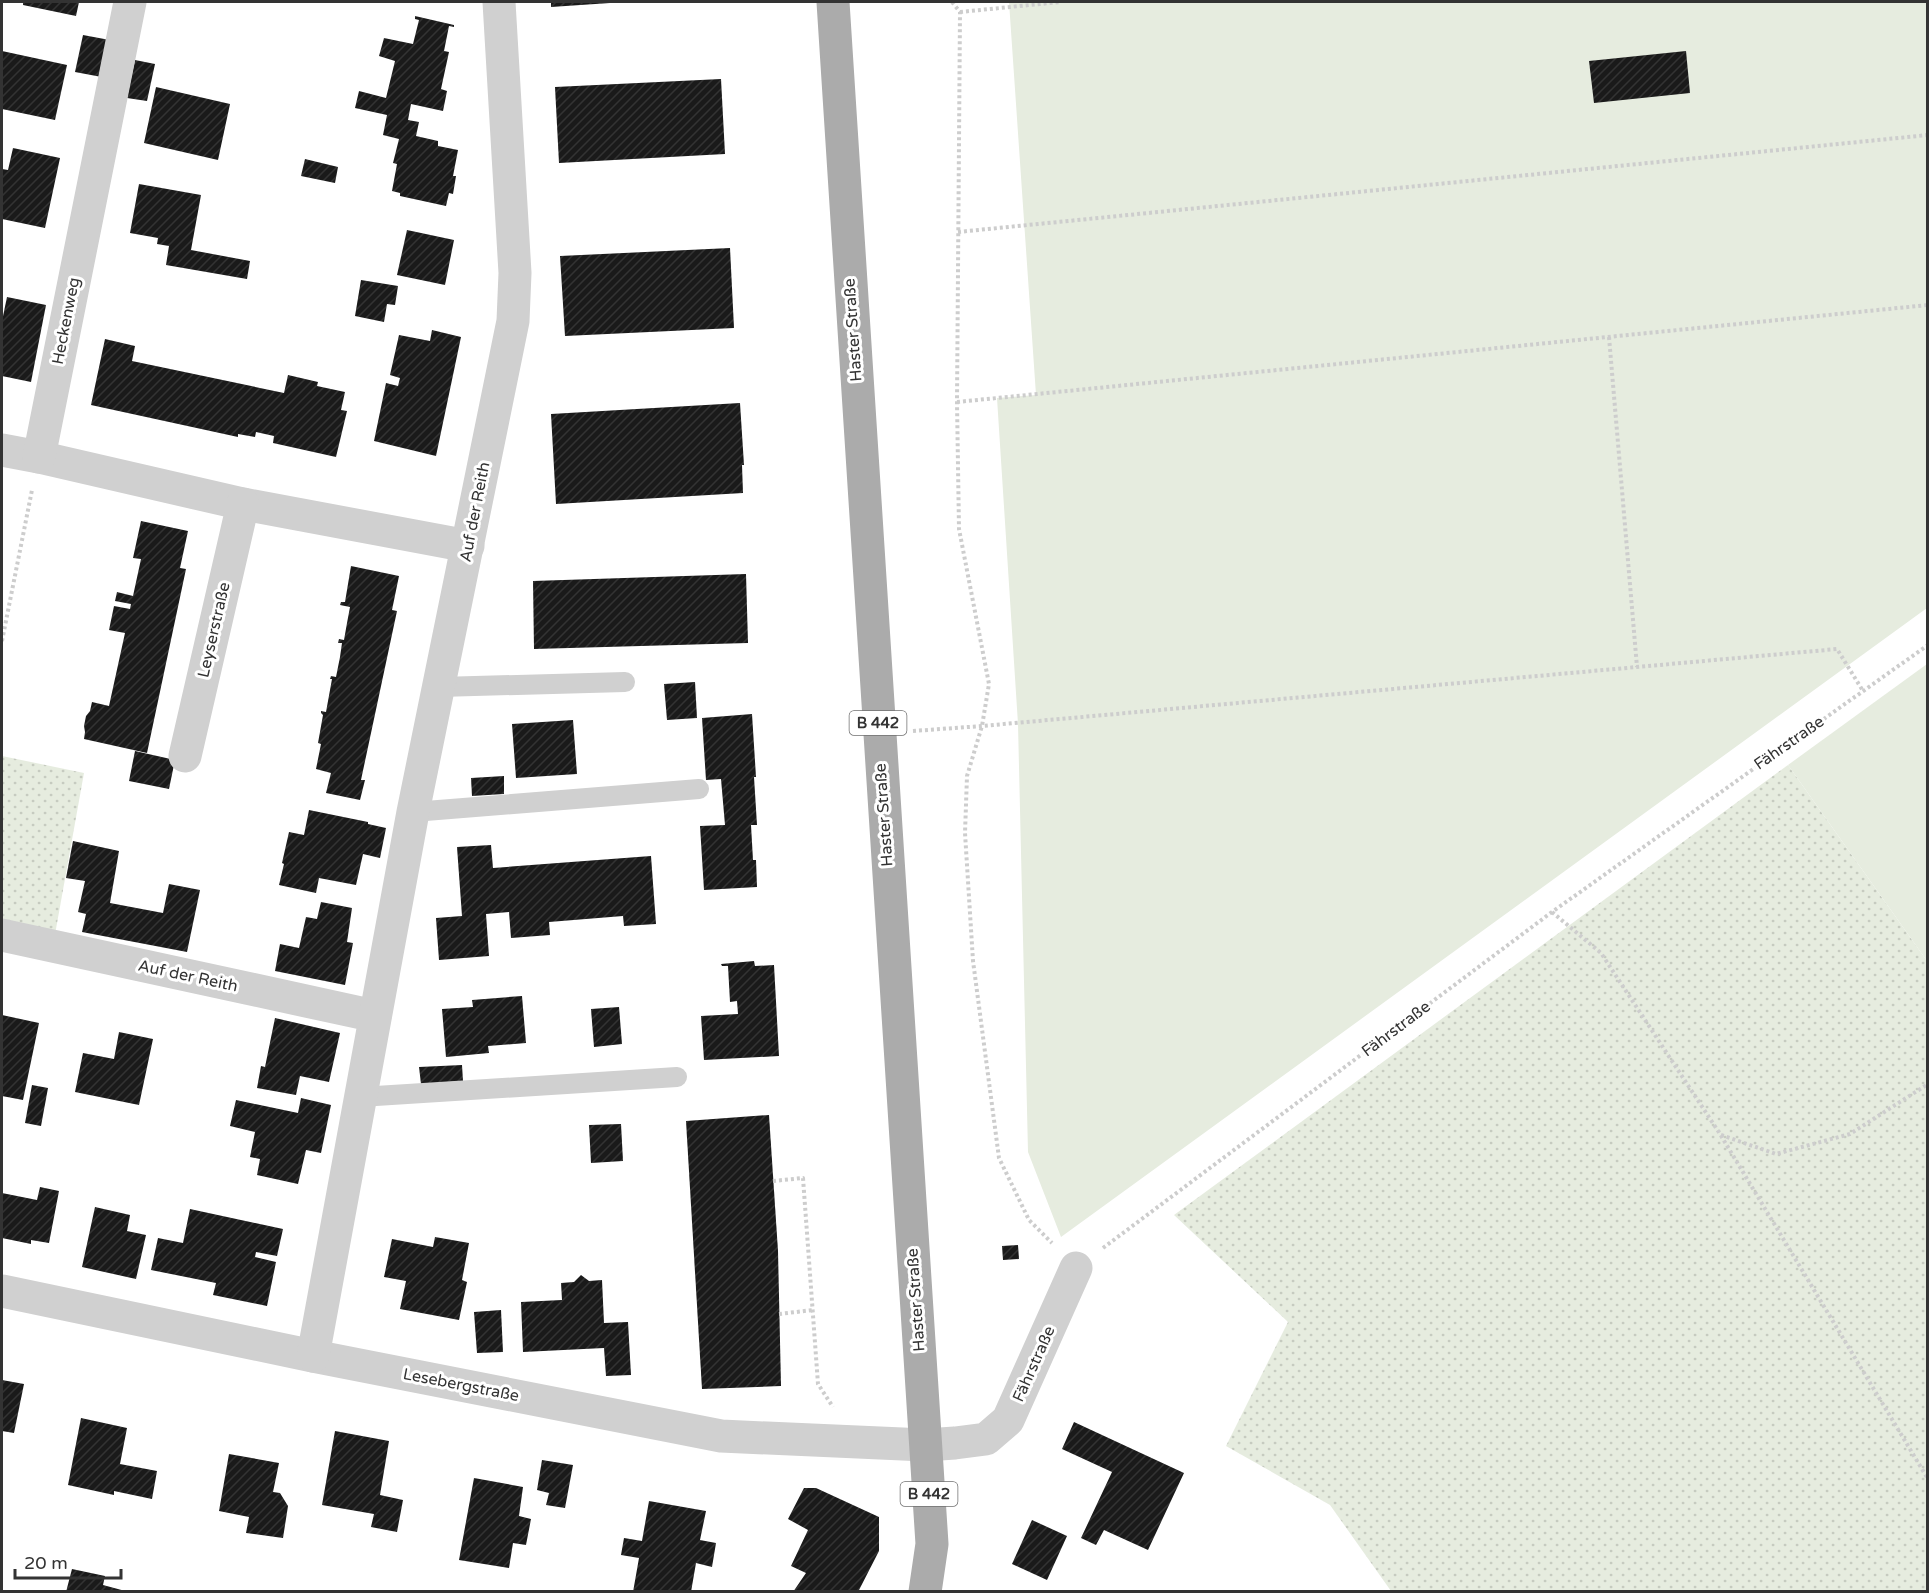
<svg xmlns="http://www.w3.org/2000/svg" width="1929" height="1593" font-family="'Varela Round',sans-serif">
<style>
.grass{fill:url(#grass-dots)}
.garden{fill:#e6ecdf}
.building{fill:url(#building-hatch)}
.lines{fill:none;stroke-linecap:round;stroke-linejoin:round}
.path{stroke:#cdcdcd;stroke-width:4;stroke-dasharray:3 3;stroke-linecap:butt}
.service{stroke:#d0d0d0;stroke-width:20}
.minor{stroke:#d0d0d0;stroke-width:33}
.primary{stroke:#ababab;stroke-width:33}
.labels{text-anchor:middle;dominant-baseline:central;stroke-width:6;stroke-linejoin:round;paint-order:stroke}
.shield{fill:#fff;stroke:#707070;stroke-width:1.5}
.shield-label{font-size:15px;font-weight:bold;fill:#333}
.street-label{font-size:16px;fill:#333;stroke:#fff}
</style>
<defs>
<pattern id="grass-dots" width="8" height="8" patternUnits="userSpaceOnUse" patternTransform="scale(1.5)"><rect width="8" height="8" fill="#e6ecdf"/><path d="M2 2h.1M6 6h.1" fill="none" stroke="#c6cbc0" stroke-width="1.8" stroke-linecap="round"/></pattern>
<pattern id="building-hatch" width="6" height="6" patternUnits="userSpaceOnUse" patternTransform="scale(1.5)"><rect width="6" height="6" fill="#1a1a1a"/><path d="M-1 1l2-2M0 6l6-6M5 7l2-2" fill="none" stroke="#333"/></pattern>
</defs>
<rect width="100%" height="100%" fill="#fff"/>
<!-- grass -->
<g class="grass">
<polygon points="2,756 84,773 54,940 2,929"/>
<polygon points="1788,765 1927,961 1927,1591 1391,1591 1330,1505 1226,1446 1288,1322 1174,1215"/>
</g>
<!-- garden -->
<g class="garden">
<polygon points="1009,2 1927,2 1927,608 1061,1237 1028,1152 1018,724 997,398 1036,395"/>
<polygon points="1927,664 1927,961 1788,765"/>
</g>
<!-- building -->
<g class="building">
<polygon points="23,2 79,2 76,16 23,5"/>
<polygon points="551,2 610,2 610,3 551,7"/>
<polygon points="415,16 454,25 454,27 449,26 444,51 449,52 441,89 447,91 443,111 411,104 408,120 419,122 416,136 438,141 438,146 458,150 453,176 456,176 453,194 449,193 446,206 400,196 400,193 392,191 397,164 393,163 399,139 383,135 387,115 355,108 359,91 386,98 395,61 379,56 384,38 413,44 419,20 415,19"/>
<polygon points="83,35 115,41 107,78 75,72"/>
<polygon points="2,51 67,65 55,120 2,109"/>
<polygon points="1686,51 1690,93 1594,103 1589,61"/>
<polygon points="135,60 155,64 147,101 127,98"/>
<polygon points="721,79 725,154 559,163 555,87"/>
<polygon points="156,87 230,104 218,160 144,143"/>
<polygon points="13,148 60,158 45,228 2,219 2,169 8,170"/>
<polygon points="305,159 338,167 335,183 301,176"/>
<polygon points="139,184 201,195 191,250 250,261 247,279 166,265 169,246 157,244 158,238 130,233"/>
<polygon points="407,230 454,240 445,285 397,275"/>
<polygon points="730,248 734,328 565,336 560,256"/>
<polygon points="361,280 398,286 395,305 387,304 384,322 355,316"/>
<polygon points="7,297 46,305 31,382 2,376 2,321"/>
<polygon points="432,330 461,337 436,456 374,441 386,383 398,386 400,378 390,375 399,335 430,341"/>
<polygon points="105,339 135,346 132,361 284,393 288,375 318,382 317,386 345,392 341,410 347,411 336,457 273,443 274,436 256,432 255,437 238,434 238,437 91,405"/>
<polygon points="740,403 744,465 742,465 743,493 556,504 551,414"/>
<polygon points="141,521 188,531 180,568 186,569 147,753 84,739 85,732 84,726 86,716 90,711 92,702 109,706 125,633 109,630 114,606 130,609 131,604 115,601 117,592 133,596 141,559 133,558"/>
<polygon points="351,566 399,576 392,610 397,611 361,780 365,780 360,800 326,793 331,773 316,769 321,744 318,743 323,715 321,713 321,711 326,712 332,679 330,679 331,676 336,677 340,657 342,643 338,643 339,639 344,640 347,623 350,607 340,605 341,602 345,602"/>
<polygon points="746,574 748,643 534,649 533,581"/>
<polygon points="695,682 697,718 667,720 664,684"/>
<polygon points="752,714 756,777 754,777 757,825 751,825 753,860 756,860 757,887 704,890 700,826 725,825 721,779 706,780 702,718"/>
<polygon points="573,720 577,774 516,778 512,724"/>
<polygon points="135,751 175,760 169,789 129,781"/>
<polygon points="504,776 504,794 472,796 471,778"/>
<polygon points="309,810 368,822 368,824 386,828 380,858 363,854 356,885 319,878 316,893 279,885 284,864 282,863 289,832 304,835"/>
<polygon points="73,841 119,851 110,903 163,913 169,884 200,890 187,952 82,932 86,914 78,912 85,881 66,878"/>
<polygon points="491,845 493,868 651,856 656,924 624,926 623,916 549,922 550,935 511,938 509,912 486,914 489,956 439,960 436,918 462,916 457,847"/>
<polygon points="321,902 352,908 347,942 353,943 345,985 275,971 280,944 299,948 306,917 317,919"/>
<polygon points="754,961 755,966 774,965 779,1056 704,1060 701,1016 738,1014 737,1001 730,1002 728,966 722,966 721,964"/>
<polygon points="522,996 526,1043 488,1046 489,1053 446,1057 442,1009 473,1007 472,1000"/>
<polygon points="619,1007 622,1044 594,1047 591,1009"/>
<polygon points="2,1015 39,1023 23,1100 2,1096"/>
<polygon points="275,1018 340,1033 329,1082 300,1076 296,1095 257,1088 261,1066 265,1067"/>
<polygon points="119,1032 153,1039 139,1105 75,1092 83,1053 114,1059"/>
<polygon points="462,1065 463,1081 421,1084 419,1067"/>
<polygon points="32,1085 48,1088 41,1126 25,1123"/>
<polygon points="301,1098 331,1105 321,1153 306,1150 298,1184 257,1175 260,1159 250,1157 255,1132 230,1126 236,1100 298,1113"/>
<polygon points="769,1115 778,1251 781,1386 702,1389 686,1121"/>
<polygon points="621,1124 623,1161 591,1163 589,1125"/>
<polygon points="40,1187 59,1191 49,1243 31,1240 31,1244 2,1238 2,1193 37,1200"/>
<polygon points="95,1207 130,1215 127,1231 146,1235 136,1279 82,1267"/>
<polygon points="190,1209 283,1229 277,1256 256,1252 255,1257 276,1262 267,1306 213,1295 216,1283 151,1270 158,1238 183,1243"/>
<polygon points="435,1237 469,1243 462,1280 467,1282 459,1320 400,1309 406,1281 384,1277 392,1239 433,1247"/>
<polygon points="1018,1245 1019,1259 1003,1260 1002,1246"/>
<polygon points="581,1275 589,1281 602,1280 604,1323 628,1322 631,1375 606,1376 604,1348 523,1352 521,1302 562,1300 561,1283 574,1282"/>
<polygon points="501,1310 503,1352 477,1353 474,1312"/>
<polygon points="2,1380 24,1384 14,1433 2,1431"/>
<polygon points="81,1418 127,1428 120,1464 157,1471 152,1499 114,1491 114,1495 68,1485"/>
<polygon points="1074,1422 1184,1473 1148,1550 1104,1530 1096,1545 1081,1538 1112,1472 1062,1449"/>
<polygon points="335,1431 389,1441 380,1495 403,1500 397,1532 371,1527 374,1514 322,1505"/>
<polygon points="229,1454 279,1463 273,1492 280,1493 288,1506 283,1538 246,1533 249,1517 219,1511"/>
<polygon points="542,1460 573,1465 565,1508 546,1505 549,1493 537,1490"/>
<polygon points="474,1478 523,1487 519,1516 531,1519 526,1545 513,1543 509,1568 459,1560"/>
<polygon points="804,1488 816,1488 879,1517 879,1551 858,1592 793,1592 806,1573 791,1566 808,1530 788,1519"/>
<polygon points="649,1501 706,1511 700,1540 716,1543 712,1567 696,1563 691,1592 633,1592 639,1558 621,1555 624,1538 642,1541"/>
<polygon points="1032,1520 1067,1536 1047,1580 1012,1564"/>
<polygon points="72,1569 105,1576 103,1585 129,1592 66,1592"/>
</g>
<g class="lines">
<!-- path -->
<g class="path">
<polyline points="952,2 960,12 957,402 959,529 989,684 982,726 967,776 965,833 973,961 999,1158 1029,1220 1052,1243"/>
<polyline points="960,12 1060,2"/>
<polyline points="958,232 1928,135"/>
<polyline points="1609,337 1637,667"/>
<polyline points="957,402 1928,305"/>
<polyline points="2,641 32,490"/>
<polyline points="913,731 982,726 1837,649 1863,691"/>
<polyline points="1552,912 1601,953 1720,1134 1928,1479"/>
<polyline points="1721,1135 1776,1154 1850,1134 1928,1084"/>
<polyline points="773,1181 803,1178 818,1384 833,1407"/>
<polyline points="1103,1248 1552,912 1928,645"/>
<polyline points="779,1314 813,1310"/>
</g>
<!-- service -->
<g class="service">
<polyline points="439,687 625,682"/>
<polyline points="413,812 699,789"/>
<polyline points="360,1097 677,1077"/>
</g>
<!-- minor -->
<g class="minor">
<polyline points="2,450 39,457 243,504 468,546"/>
<polyline points="39,457 130,2"/>
<polyline points="185,756 243,504"/>
<polyline points="2,935 375,1016"/>
<polyline points="2,1291 313,1356 721,1436 925,1445 955,1443 986,1439 1008,1420 1076,1268"/>
<polyline points="313,1356 413,812 513,321 515,273 499,2"/>
</g>
<!-- primary -->
<polyline class="primary" points="833,2 932,1544 925,1592"/>
</g>
<g class="labels">
<!-- shield labels -->
<g class="shield">
<rect x="849.5" y="711" width="57" height="24" rx="4.5"/>
<rect x="900.5" y="1482" width="57" height="24" rx="4.5"/>
</g>
<g class="shield-label">
<text x="878" y="723">B 442</text>
<text x="929" y="1494">B 442</text>
</g>
<!-- street labels -->
<g class="street-label">
<text transform="translate(66 321) rotate(-79)">Heckenweg</text>
<text transform="translate(853 330) rotate(-94)">Haster Straße</text>
<text transform="translate(475 512) rotate(-79)">Auf der Reith</text>
<text transform="translate(214 630) rotate(-77)">Leyserstraße</text>
<text transform="translate(1789 743) rotate(-35)">Fährstraße</text>
<text transform="translate(884 815) rotate(-94)">Haster Straße</text>
<text transform="translate(188 976) rotate(12)">Auf der Reith</text>
<text transform="translate(1396 1029) rotate(-37)">Fährstraße</text>
<text transform="translate(916 1300) rotate(-94)">Haster Straße</text>
<text transform="translate(1034 1364) rotate(-66)">Fährstraße</text>
<text transform="translate(461 1385) rotate(11)">Lesebergstraße</text>
</g>
</g>
<!-- border -->
<rect width="1929" height="1593" fill="none" stroke="#333333" stroke-width="6"/>
<!-- scale -->
<path d="M15 1569v9h106v-9" fill="none" stroke="#333333" stroke-width="3"/>
<text x="24" y="1569" font-size="18" fill="#333333" stroke="#ffffff" stroke-width="4.5" paint-order="stroke">20 m</text>
</svg>
